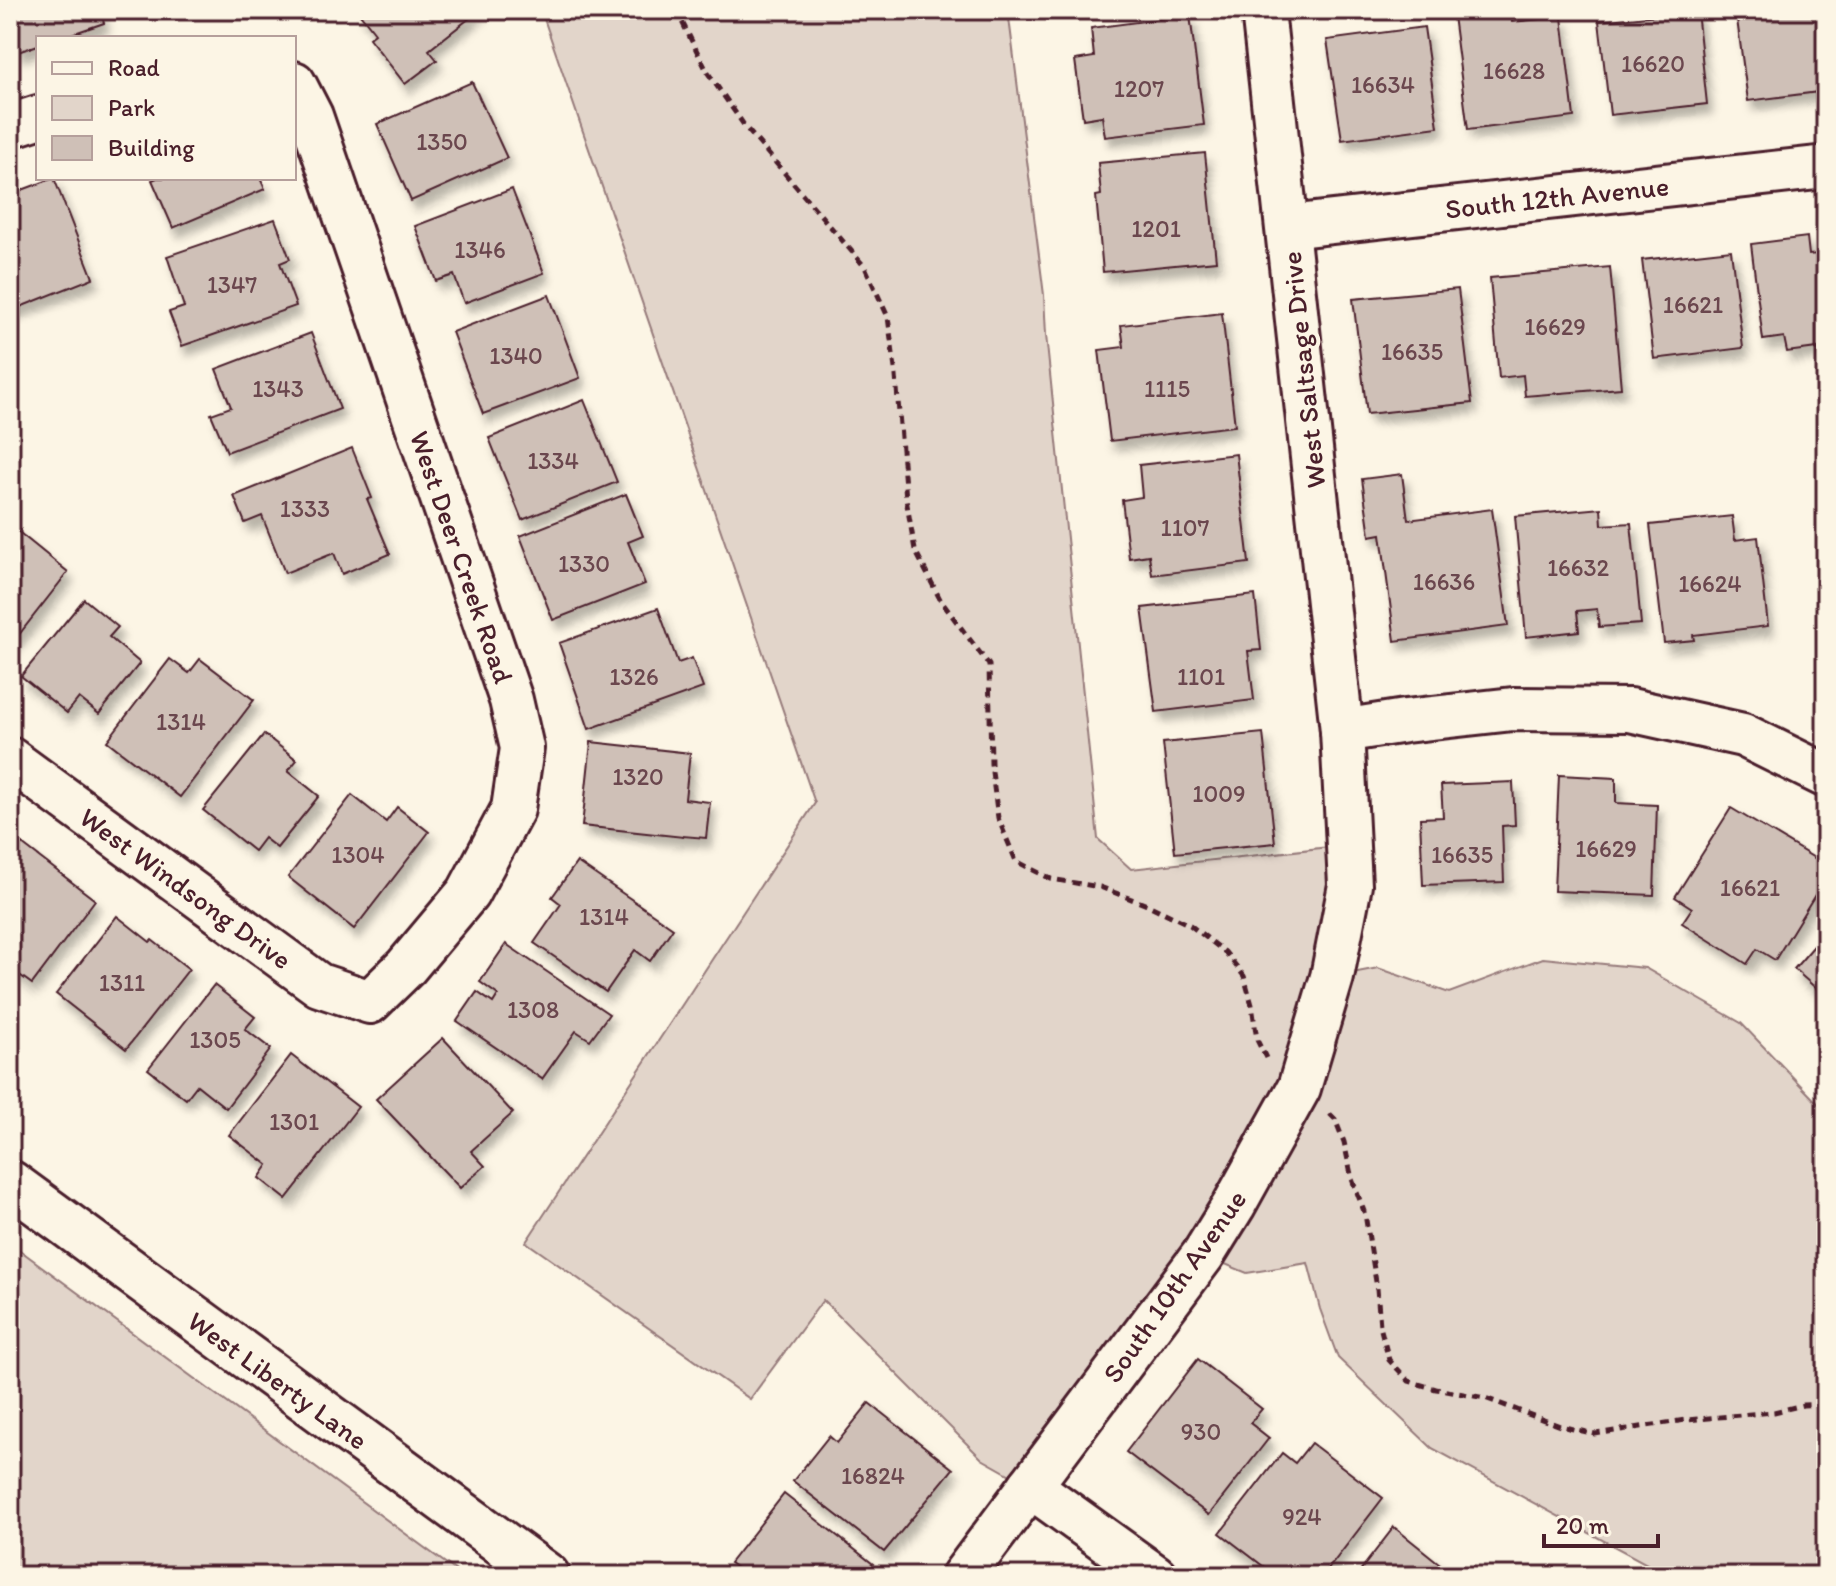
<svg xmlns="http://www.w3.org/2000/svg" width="1836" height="1586" font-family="Itim,sans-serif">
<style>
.green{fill:#e2d5ca;stroke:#967a7a;stroke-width:2}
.building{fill:#cfc0b7;stroke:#4a1f2b;stroke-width:2;filter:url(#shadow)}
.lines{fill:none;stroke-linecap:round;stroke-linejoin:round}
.minor-casing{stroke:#4a1f2b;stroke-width:48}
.tertiary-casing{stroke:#4a1f2b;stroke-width:50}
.path{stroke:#4a1f2b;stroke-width:5;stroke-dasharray:8 6;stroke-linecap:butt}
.minor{stroke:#fcf5e5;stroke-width:42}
.tertiary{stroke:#fcf5e5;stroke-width:44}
.labels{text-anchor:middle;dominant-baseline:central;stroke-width:8;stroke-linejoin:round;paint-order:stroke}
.number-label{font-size:24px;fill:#6b474e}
.street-label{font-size:28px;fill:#4a1f2b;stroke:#fcf5e5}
</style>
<defs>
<filter id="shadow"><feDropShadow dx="5" dy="9" stdDeviation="4" flood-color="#0004"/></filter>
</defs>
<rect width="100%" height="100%" fill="#fcf5e5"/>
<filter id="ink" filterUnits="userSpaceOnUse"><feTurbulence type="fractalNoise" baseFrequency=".0125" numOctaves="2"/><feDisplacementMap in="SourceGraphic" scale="16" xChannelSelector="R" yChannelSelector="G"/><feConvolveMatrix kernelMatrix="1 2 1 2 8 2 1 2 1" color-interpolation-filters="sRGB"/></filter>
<g filter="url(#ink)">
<!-- green -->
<g class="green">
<polygon points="541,10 1008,10 1044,295 1046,335 1098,839 1131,869 1348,845 1332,977 1378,968 1449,993 1543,958 1645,968 1741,1023 1826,1112 1826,1576 1669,1576 1432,1448 1338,1358 1320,1309 1308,1263 1247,1273 1203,1255 1030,1486 982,1459 823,1300 750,1399 526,1242 815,803"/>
<polygon points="10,1243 463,1576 10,1576"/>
</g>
<!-- building -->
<g class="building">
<polygon points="10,10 100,10 104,23 60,38 38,38 38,45 18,52 10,28"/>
<polygon points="357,10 480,10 429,50 437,60 405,84 369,38 375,33"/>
<polygon points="1511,10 1512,22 1562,17 1574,117 1468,130 1453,16"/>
<polygon points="1748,10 1826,10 1826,91 1748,101 1736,12"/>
<polygon points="1697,11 1707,104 1610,115 1599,21"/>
<polygon points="1190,15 1204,125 1105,137 1102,116 1083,119 1075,60 1094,57 1091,28"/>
<polygon points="1424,27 1438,127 1342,140 1327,40"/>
<polygon points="472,82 507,158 411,201 377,124"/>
<polygon points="1205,153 1216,261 1103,272 1096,196 1101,195 1098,163"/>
<polygon points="54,178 93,278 10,311 10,193 11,194"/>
<polygon points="157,178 260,178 265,189 173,228 152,180"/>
<polygon points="512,189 544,273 464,303 454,275 436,281 415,226"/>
<polygon points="275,219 290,259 280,263 296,306 182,346 169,312 184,307 167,256"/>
<polygon points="1807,237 1809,255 1826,253 1826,360 1818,361 1817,348 1787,352 1784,337 1763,340 1751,244"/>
<polygon points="1731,250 1743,348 1654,359 1642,260"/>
<polygon points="1610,267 1621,388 1525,396 1523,375 1499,378 1490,278"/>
<polygon points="1458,289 1472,403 1367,414 1353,299"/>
<polygon points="549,295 580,378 483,414 452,332"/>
<polygon points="1222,313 1235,426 1110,441 1099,350 1124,347 1121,325"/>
<polygon points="311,333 340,409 227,452 211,414 231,407 216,369"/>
<polygon points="584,400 617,482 522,520 489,438"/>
<polygon points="352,448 372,498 367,499 390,554 342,574 334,553 285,573 262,516 245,523 234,496"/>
<polygon points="1236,454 1249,563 1152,575 1149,555 1129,558 1122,500 1142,497 1139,465"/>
<polygon points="1402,474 1408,520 1492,509 1508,626 1395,641 1381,534 1370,536 1362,479"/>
<polygon points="626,494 643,536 628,542 645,584 553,620 520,536"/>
<polygon points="1601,508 1602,525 1631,523 1641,624 1599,627 1597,609 1577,611 1579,631 1526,637 1515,516"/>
<polygon points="1732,516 1735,540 1758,537 1768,626 1693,635 1694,640 1664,643 1650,525"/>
<polygon points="10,525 68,572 10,646"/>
<polygon points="1255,595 1261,650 1248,651 1254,700 1156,712 1142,608"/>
<polygon points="84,599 118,627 109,637 140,663 99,714 79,698 67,713 21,676"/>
<polygon points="658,608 678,663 692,658 703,688 589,729 559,643"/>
<polygon points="170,659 189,673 200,659 254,700 180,797 107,741"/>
<polygon points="1263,733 1275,843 1175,853 1163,743"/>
<polygon points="264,734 297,760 288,771 319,796 277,848 264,838 254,851 203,810"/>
<polygon points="591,742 690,753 685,799 710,802 706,838 683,836 683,837 582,826"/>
<polygon points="1559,775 1616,778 1616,803 1657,805 1654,895 1554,891"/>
<polygon points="1513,782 1515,825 1502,826 1504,882 1423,885 1420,818 1443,817 1441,785"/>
<polygon points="352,795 386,822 397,807 429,832 354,929 288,877"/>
<polygon points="1731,808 1826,865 1826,877 1775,960 1757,949 1747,964 1682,923 1692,908 1675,897"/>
<polygon points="22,844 95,900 32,984 10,968 10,860"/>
<polygon points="577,862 673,928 650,961 635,950 606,992 534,943 561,904 552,897"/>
<polygon points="117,916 150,942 152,940 189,969 126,1049 56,994"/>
<polygon points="1826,932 1826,997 1794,969"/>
<polygon points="506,944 609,1014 590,1040 576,1031 542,1079 457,1021 477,992 493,1003 498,995 480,982"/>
<polygon points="214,985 255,1017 245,1029 271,1049 226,1108 197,1085 186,1099 148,1069"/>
<polygon points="443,1038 513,1113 471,1151 485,1166 460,1188 376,1099"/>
<polygon points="291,1055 358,1107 286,1199 259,1178 268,1165 229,1135"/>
<polygon points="1198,1359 1262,1409 1250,1423 1269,1438 1209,1515 1126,1452"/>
<polygon points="869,1403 953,1469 884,1552 793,1481 829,1436 837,1443"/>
<polygon points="1311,1443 1383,1498 1323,1576 1276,1576 1220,1533 1282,1453 1295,1463"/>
<polygon points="784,1494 873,1564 864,1576 740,1576 743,1572 730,1563"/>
<polygon points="1394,1527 1455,1576 1356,1576"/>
</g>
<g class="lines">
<!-- minor casing -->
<g class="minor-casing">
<g id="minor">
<polyline points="10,126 38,117"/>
<polyline points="1288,227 1826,167"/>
<polyline points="1342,731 1405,721 1513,709 1630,710 1743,735 1826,776"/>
<polyline points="10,759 319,985 370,1002 406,967 468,893 513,809 522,748 511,700 311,116 294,83"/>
<polyline points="1030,1486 1155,1576"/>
<polyline points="963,1576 1203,1255 1234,1205 1299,1088 1332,977 1350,885 1342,731 1263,10"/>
</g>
</g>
<!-- tertiary casing -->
<g class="tertiary-casing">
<polyline id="tertiary" points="10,1183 547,1576"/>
</g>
<!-- path -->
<g class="path">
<polyline points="676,10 708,73 746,128 865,267 888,317 896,376 906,499 915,550 941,601 989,665 991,764 998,818 1016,861 1051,879 1100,887 1150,906 1190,925 1225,952 1244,976 1252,1005 1257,1040 1266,1058"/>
<polyline points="1330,1114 1335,1119 1344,1142 1352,1179 1365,1214 1377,1288 1380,1326 1389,1360 1409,1381 1436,1389 1485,1398 1560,1426 1595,1434 1686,1420 1774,1412 1803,1405 1826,1404"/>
</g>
<!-- minor -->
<use href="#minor" class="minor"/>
<!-- tertiary -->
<use href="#tertiary" class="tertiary"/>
</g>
</g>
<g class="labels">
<!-- number labels -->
<g class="number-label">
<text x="1653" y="63">16620</text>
<text x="1514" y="70">16628</text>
<text x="1383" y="84">16634</text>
<text x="1139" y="88">1207</text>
<text x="442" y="141">1350</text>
<text x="1156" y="228">1201</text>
<text x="480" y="249">1346</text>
<text x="232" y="284">1347</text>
<text x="1693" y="304">16621</text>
<text x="1555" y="326">16629</text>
<text x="1412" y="351">16635</text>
<text x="516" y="355">1340</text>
<text x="278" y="388">1343</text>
<text x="1167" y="388">1115</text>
<text x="553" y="460">1334</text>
<text x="305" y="508">1333</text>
<text x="1185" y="527">1107</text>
<text x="584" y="563">1330</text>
<text x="1578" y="567">16632</text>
<text x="1444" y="581">16636</text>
<text x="1710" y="583">16624</text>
<text x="634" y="676">1326</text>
<text x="1201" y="676">1101</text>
<text x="181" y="721">1314</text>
<text x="638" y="776">1320</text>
<text x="1219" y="793">1009</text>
<text x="1606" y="848">16629</text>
<text x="358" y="854">1304</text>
<text x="1462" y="854">16635</text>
<text x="1750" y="887">16621</text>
<text x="604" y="916">1314</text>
<text x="122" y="982">1311</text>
<text x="533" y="1009">1308</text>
<text x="215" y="1039">1305</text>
<text x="294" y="1121">1301</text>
<text x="1201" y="1431">930</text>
<text x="873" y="1475">16824</text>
<text x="1302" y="1516">924</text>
</g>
<!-- street labels -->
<g class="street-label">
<text transform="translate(1557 197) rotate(-6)">South 12th Avenue</text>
<text transform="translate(1303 370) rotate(-96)">West Saltsage Drive</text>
<text transform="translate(462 557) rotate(71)">West Deer Creek Road</text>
<text transform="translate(186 888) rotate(36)">West Windsong Drive</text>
<text transform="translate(1174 1286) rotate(-55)">South 10th Avenue</text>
<text transform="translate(278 1380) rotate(36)">West Liberty Lane</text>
</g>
</g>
<!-- margin -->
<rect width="1836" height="1586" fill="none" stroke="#fcf5e5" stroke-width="40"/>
<rect x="20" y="20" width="1796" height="1546" fill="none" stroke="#4a1f2b" stroke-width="3" filter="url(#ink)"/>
<!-- legend -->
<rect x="36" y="36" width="260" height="144" fill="#fcf5e5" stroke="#b59f9b" stroke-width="2"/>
<rect x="52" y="62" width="40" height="12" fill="#fcf5e5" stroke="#b59f9b" stroke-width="2"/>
<text x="108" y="76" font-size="24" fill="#4a1f2b">Road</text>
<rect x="52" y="96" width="40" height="24" fill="#e2d5ca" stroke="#b59f9b" stroke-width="2"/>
<text x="108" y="116" font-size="24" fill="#4a1f2b">Park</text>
<rect x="52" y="136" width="40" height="24" fill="#cfc0b7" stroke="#b59f9b" stroke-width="2"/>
<text x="108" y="156" font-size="24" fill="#4a1f2b">Building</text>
<!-- scale -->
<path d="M1544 1534v12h114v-12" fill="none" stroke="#4a1f2b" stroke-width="4"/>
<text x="1556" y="1534" font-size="24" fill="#4a1f2b" stroke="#fcf5e5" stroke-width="6" paint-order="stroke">20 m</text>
</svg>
